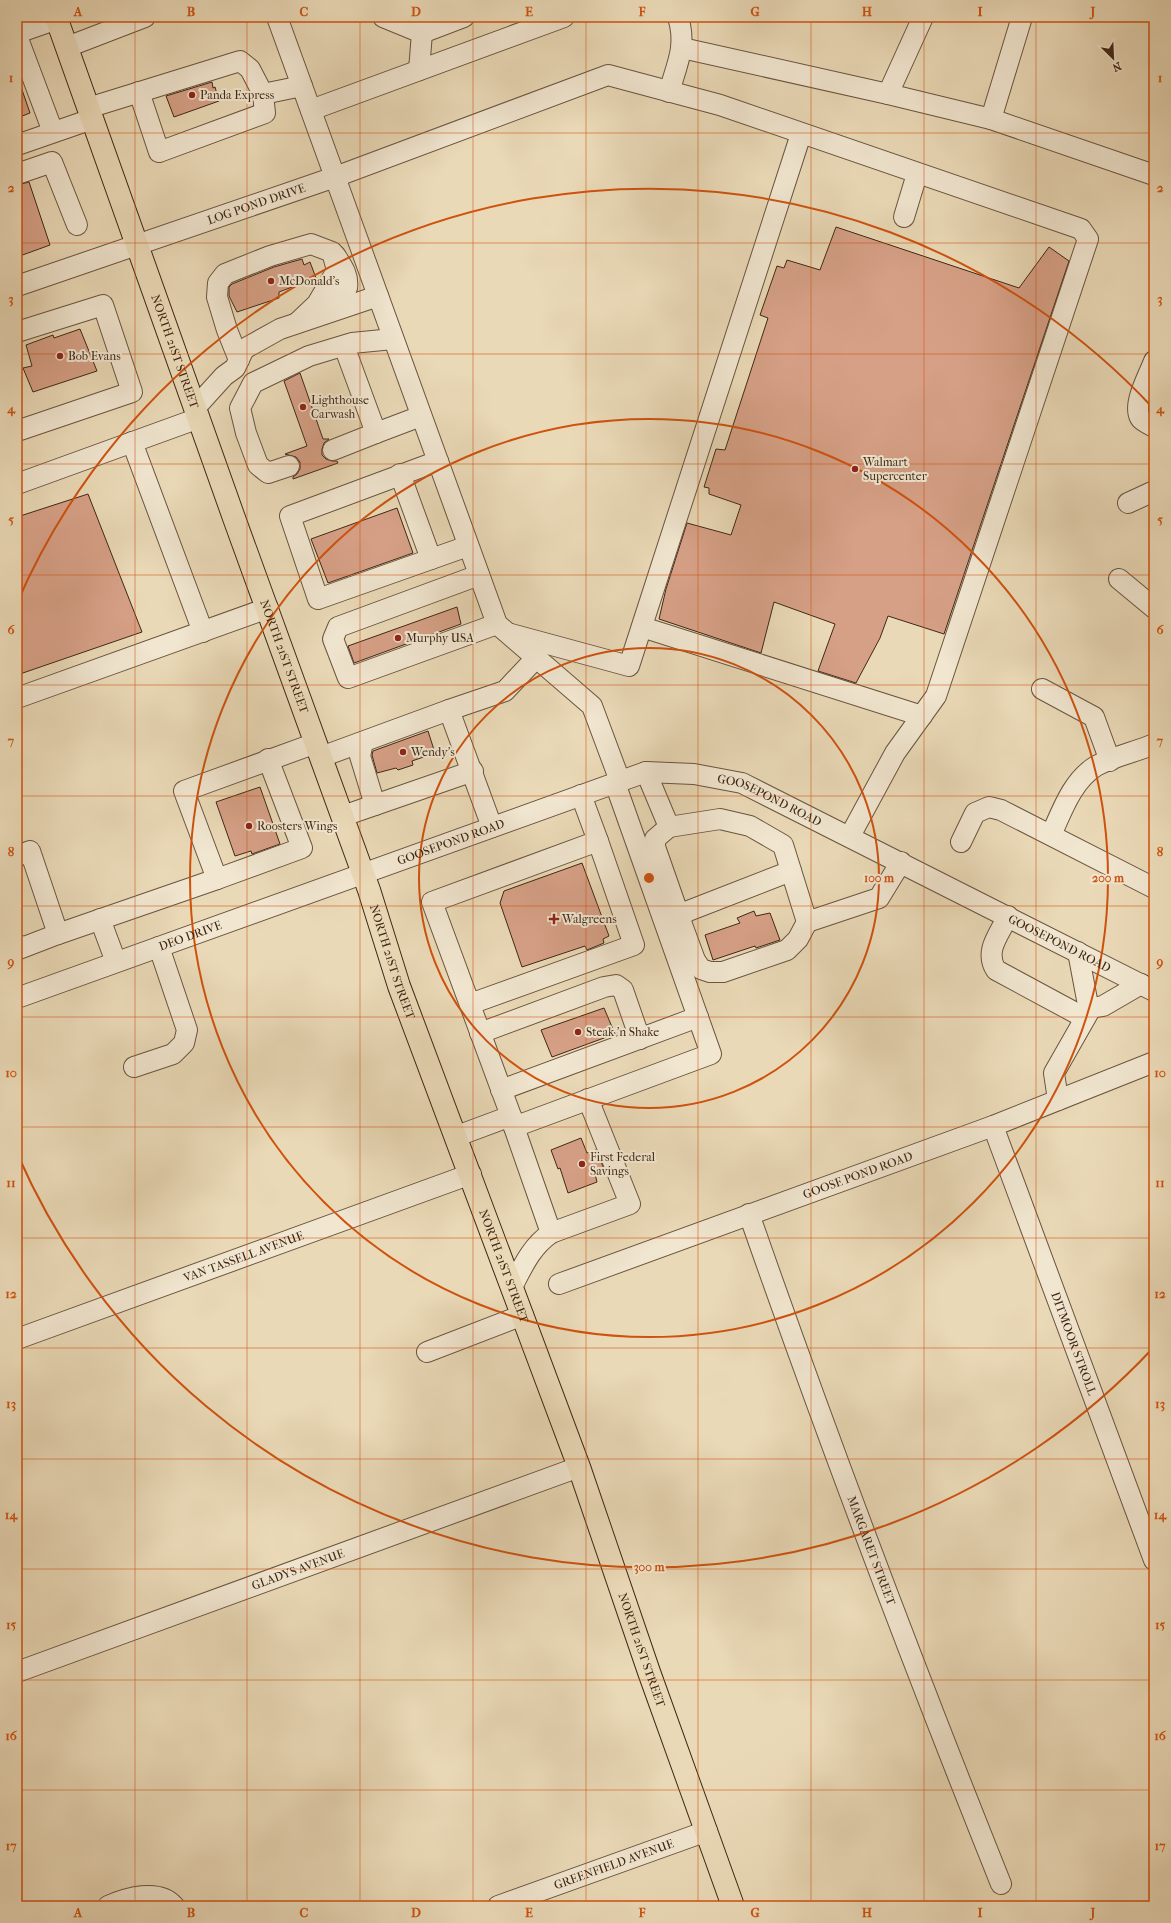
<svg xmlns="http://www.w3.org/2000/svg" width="1171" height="1923" font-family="'IM FELL French Canon',serif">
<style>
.building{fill:#d6a086;stroke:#3f2716}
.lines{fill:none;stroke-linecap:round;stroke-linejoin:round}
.minor-casing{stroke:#6a543e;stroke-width:22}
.major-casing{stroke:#3f2716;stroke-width:24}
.minor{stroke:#f1e6d0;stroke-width:20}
.major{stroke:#ead9b7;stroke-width:22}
.grid{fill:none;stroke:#cf520e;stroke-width:1;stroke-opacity:0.55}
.ring{fill:none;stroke:#cf520e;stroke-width:2}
.poi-dot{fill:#8f2418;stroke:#f1e6d0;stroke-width:1.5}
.labels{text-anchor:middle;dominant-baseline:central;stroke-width:4;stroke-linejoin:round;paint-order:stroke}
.poi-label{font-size:12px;fill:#3f2716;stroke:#f1e6d0;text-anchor:start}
.street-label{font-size:12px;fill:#3f2716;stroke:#f1e6d0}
.centre{fill:#cf520e;stroke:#f1e6d0;stroke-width:2}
.ring-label{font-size:12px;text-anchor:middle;font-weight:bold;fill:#cf520e;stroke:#f1e6d0;stroke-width:4;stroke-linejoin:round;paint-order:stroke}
.neatline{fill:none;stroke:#cf520e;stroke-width:1.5}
.grid-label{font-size:13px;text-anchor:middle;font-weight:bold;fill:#cf520e}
</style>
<rect width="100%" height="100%" fill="#ead9b7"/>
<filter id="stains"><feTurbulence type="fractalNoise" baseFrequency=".005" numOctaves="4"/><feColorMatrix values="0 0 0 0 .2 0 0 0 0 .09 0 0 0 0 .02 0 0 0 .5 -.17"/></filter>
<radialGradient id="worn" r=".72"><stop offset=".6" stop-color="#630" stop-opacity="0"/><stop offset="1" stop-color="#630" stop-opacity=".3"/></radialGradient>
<!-- building -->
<g class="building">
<polygon points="17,81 19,81 30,113 17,118"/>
<polygon points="212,82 213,88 215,87 219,101 174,117 166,96"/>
<polygon points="29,182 50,245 17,257 17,185"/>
<polygon points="836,227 1019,288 1049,247 1069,261 944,634 888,616 880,638 856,683 818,671 835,624 774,602 761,653 659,619 666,589 687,523 731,535 741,505 709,494 709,488 704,487 716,449 725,450 768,318 760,315 777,266 784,268 787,260 820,270"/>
<polygon points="302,259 304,265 310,262 316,278 279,292 279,298 237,312 229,296 229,287 232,284 274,267"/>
<polygon points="80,329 97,371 33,392 23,368 32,366 26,345 53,335 54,338"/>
<polygon points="300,373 323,439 329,439 324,443 322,449 322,455 326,459 332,461 337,461 338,463 293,479 293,477 297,474 300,469 300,462 296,457 285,454 307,446 284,381"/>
<polygon points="88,494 142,632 17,675 17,517"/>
<polygon points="397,508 413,553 328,583 311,539"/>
<polygon points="457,607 461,624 354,663 348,646"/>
<polygon points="428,731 435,753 412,761 413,765 398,770 396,768 377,773 372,755 373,751"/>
<polygon points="260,787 280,844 252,854 251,851 235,856 216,802"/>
<polygon points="582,863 609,936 603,939 604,943 587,950 585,946 522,967 500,903 504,891"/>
<polygon points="754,911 756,916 770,913 780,940 756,948 755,946 713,960 705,935 740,923 737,918"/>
<polygon points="604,1008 615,1034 552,1057 541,1030"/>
<polygon points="581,1138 587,1153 596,1150 605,1171 595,1174 597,1182 568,1193 560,1168 558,1169 551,1150"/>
</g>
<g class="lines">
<!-- minor casing -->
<g class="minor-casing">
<g id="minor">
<polyline points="277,17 497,624 592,706 620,781"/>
<polyline points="383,17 422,33"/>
<polyline points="17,33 57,19"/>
<polyline points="17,36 53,132"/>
<polyline points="67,47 145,17"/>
<polyline points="682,48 888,94 991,119 1154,175"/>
<polyline points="419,70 422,33 464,17"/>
<polyline points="139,92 159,152 265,113 263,94"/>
<path d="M 669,92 C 677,64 687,46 678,17"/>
<polyline points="888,94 923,17"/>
<polyline points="88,108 240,61 250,69 263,94 302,86"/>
<polyline points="311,110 564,17"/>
<polyline points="991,119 1022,17"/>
<polyline points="17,145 92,119"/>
<polyline points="17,174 52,162 77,225"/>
<polyline points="904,217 917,174"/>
<path id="s1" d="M 17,286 L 335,177 L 608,75 L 720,105 L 1081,229 L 1088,239 L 936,696 L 895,753 L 850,836"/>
<path d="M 318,304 L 333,298 L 347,288 C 349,275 342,266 335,255"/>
<polyline points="17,332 103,305 132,392 17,431"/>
<polyline points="344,346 376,433 421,416"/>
<polyline points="239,360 227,330 217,297 218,283 225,274 270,256 311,244 332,252 337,270 317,304 297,323"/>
<path d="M 1154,361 C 1149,375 1131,406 1141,419 C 1144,422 1150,425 1154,427"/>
<polyline points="195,408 224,376 235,368 244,349 280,329 378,296"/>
<polyline points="132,442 203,632"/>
<polyline points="333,450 376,433"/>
<polyline points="438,461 290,516 318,599 468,546"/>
<polyline points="289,466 268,473 258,465 246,433 240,408 253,383 309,356 352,343 393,339"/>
<polyline points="400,474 431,559"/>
<polyline points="17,484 199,418"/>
<polyline points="1128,503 1154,491"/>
<polyline points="479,575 338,627 333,639 348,678 497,624"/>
<polyline points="1119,579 1154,608"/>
<polyline points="642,627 922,716"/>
<polyline points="511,634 629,666 801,134"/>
<polyline points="1042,689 1094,717 1110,761"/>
<polyline points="17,698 268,608"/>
<polyline points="449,710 505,691 536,658"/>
<polyline points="363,742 360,756 375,805"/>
<polyline points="321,757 449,710 492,827"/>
<polyline points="646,772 669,827 720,819 750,826 783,845 807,922 879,898 901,862"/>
<polyline points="581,795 598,841"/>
<polyline points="343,816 473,771"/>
<polyline points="669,827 655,839 655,847 676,907 683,913 791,871"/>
<path d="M 1051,835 C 1062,811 1072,781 1096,766 C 1114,756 1136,752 1154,744"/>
<polyline points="961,842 975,813 989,807 1001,810 1154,888"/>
<polyline points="17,856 30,851 58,934 217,879 184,791 316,743"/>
<polyline points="217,879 302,848 268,759"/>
<polyline points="683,913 681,922 695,960 701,969 710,972 723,972 787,950 798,939 807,922"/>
<path d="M 1008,916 C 999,935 984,951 996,970 L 1085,1018"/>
<polyline points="100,919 116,962"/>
<polyline points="17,944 19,949 58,934"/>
<polyline points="1078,952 1088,1005 1091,1008 1103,1006 1141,984"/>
<path id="s2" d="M 17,998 L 646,772 L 694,774 L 742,783 L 1154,991"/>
<polyline points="470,1004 634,945 598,841 432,902 511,1116"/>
<polyline points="480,1033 604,987 616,985 623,990 640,1039"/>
<polyline points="134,1067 173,1054 184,1043 187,1030 159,947"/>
<polyline points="501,1090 698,1017"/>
<polyline points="1058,1100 1054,1073 1091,1008"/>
<path id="s3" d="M 993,1126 L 1154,1560"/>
<polyline points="514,1127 551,1233"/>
<polyline points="457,1136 511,1116 514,1127 711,1054 615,783"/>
<path id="s4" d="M 749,1214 C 828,1440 912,1662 1001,1884"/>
<path id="s5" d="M 559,1284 L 993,1126 L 1154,1062"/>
<path d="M 512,1287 C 523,1266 531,1247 551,1233 L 630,1204 L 588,1099"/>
<path id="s6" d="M 17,1339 L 471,1174"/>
<polyline points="427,1352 523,1315"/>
<path id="s7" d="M 17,1672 L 579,1467"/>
<path d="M 108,1906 C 126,1898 159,1888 174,1906"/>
<path id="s8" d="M 498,1906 L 707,1831"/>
</g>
</g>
<!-- major casing -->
<g class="major-casing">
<g id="major">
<path id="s9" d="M 56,17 L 234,518 L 369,890 L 399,986 L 579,1467 L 649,1672 L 733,1906"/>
</g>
</g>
<!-- minor -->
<use href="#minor" class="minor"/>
<!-- major -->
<use href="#major" class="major"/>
</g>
<!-- grid -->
<path class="grid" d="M 135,17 L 135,1906M 247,17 L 247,1906M 360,17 L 360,1906M 473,17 L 473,1906M 586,17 L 586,1906M 698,17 L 698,1906M 811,17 L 811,1906M 924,17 L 924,1906M 1036,17 L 1036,1906M 17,133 L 1154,133M 17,243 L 1154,243M 17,354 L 1154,354M 17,464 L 1154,464M 17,575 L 1154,575M 17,685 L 1154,685M 17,796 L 1154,796M 17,906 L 1154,906M 17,1017 L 1154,1017M 17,1127 L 1154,1127M 17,1238 L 1154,1238M 17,1348 L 1154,1348M 17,1459 L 1154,1459M 17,1569 L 1154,1569M 17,1680 L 1154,1680M 17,1790 L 1154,1790"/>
<!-- distance rings -->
<g class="ring">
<circle cx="649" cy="878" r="230"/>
<circle cx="649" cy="878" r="459"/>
<path d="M1153 1348A689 689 0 0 1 17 1153M17 603A689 689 0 0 1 1153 408"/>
</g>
<!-- markers -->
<g class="poi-dot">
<circle cx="192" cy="95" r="4"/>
<circle cx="271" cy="281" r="4"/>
<circle cx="60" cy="356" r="4"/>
<circle cx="303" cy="407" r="4"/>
<circle cx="855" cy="469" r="4"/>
<circle cx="398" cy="638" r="4"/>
<circle cx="403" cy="752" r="4"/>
<circle cx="249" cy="826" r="4"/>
<path d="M552 913h4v4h4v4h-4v4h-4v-4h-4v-4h4z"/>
<circle cx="578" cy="1032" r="4"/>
<circle cx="582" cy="1164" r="4"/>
</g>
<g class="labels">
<!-- poi labels -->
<g class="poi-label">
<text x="200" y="95">Panda Express</text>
<text x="279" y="281">McDonald's</text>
<text x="68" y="356">Bob Evans</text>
<text x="311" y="400">Lighthouse<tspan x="311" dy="14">Carwash</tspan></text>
<text x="863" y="462">Walmart<tspan x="863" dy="14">Supercenter</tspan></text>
<text x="406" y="638">Murphy USA</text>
<text x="411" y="752">Wendy's</text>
<text x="257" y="826">Roosters Wings</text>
<text x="562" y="919">Walgreens</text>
<text x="586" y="1032">Steak 'n Shake</text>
<text x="590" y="1157">First Federal<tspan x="590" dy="14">Savings</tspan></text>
</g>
<!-- street labels -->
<g class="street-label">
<text stroke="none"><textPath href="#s1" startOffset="253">LOG POND DRIVE</textPath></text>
<text stroke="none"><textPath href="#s9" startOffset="355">NORTH 21ST STREET</textPath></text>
<text stroke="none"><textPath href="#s9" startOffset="679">NORTH 21ST STREET</textPath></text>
<text stroke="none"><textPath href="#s2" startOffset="797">GOOSEPOND ROAD</textPath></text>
<text stroke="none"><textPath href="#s2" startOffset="461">GOOSEPOND ROAD</textPath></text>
<text stroke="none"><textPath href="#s2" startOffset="184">DEO DRIVE</textPath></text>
<text stroke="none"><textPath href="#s2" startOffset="1121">GOOSEPOND ROAD</textPath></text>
<text stroke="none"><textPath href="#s9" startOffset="1003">NORTH 21ST STREET</textPath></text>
<text stroke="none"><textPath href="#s5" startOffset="318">GOOSE POND ROAD</textPath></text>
<text stroke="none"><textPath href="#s6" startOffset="241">VAN TASSELL AVENUE</textPath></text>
<text stroke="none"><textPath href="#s9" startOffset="1327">NORTH 21ST STREET</textPath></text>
<text stroke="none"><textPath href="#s3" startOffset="232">DITMOOR STROLL</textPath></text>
<text stroke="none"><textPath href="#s4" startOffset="358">MARGARET STREET</textPath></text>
<text stroke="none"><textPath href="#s7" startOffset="299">GLADYS AVENUE</textPath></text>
<text stroke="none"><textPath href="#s9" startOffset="1735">NORTH 21ST STREET</textPath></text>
<text stroke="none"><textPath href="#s8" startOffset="123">GREENFIELD AVENUE</textPath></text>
</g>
</g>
<circle cx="649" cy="878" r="6" class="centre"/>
<g class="ring-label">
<text x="879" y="882">100 m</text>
<text x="1108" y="882">200 m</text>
<text x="649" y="1571">300 m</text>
</g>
<!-- margin -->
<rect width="1171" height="1923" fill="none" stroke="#ead9b7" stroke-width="44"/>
<!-- north arrow -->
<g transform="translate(1113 58) rotate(156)" stroke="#f1e6d0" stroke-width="3" paint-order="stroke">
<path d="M0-3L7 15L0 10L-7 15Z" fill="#3f2716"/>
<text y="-6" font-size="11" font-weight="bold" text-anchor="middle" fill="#3f2716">N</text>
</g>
<rect x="22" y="22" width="1127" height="1879" class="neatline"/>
<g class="grid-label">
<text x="78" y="16">A</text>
<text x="191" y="16">B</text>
<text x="304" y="16">C</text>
<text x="416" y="16">D</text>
<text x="529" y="16">E</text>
<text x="642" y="16">F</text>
<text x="755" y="16">G</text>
<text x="867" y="16">H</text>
<text x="980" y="16">I</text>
<text x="1093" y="16">J</text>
<text x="11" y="82">1</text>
<text x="1160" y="82">1</text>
<text x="11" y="192">2</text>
<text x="1160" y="192">2</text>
<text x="11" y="303">3</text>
<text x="1160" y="303">3</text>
<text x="11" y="413">4</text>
<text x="1160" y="413">4</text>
<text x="11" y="524">5</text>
<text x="1160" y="524">5</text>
<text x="11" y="634">6</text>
<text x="1160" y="634">6</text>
<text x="11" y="745">7</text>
<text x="1160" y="745">7</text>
<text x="11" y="856">8</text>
<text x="1160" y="856">8</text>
<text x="11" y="966">9</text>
<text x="1160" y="966">9</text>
<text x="11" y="1077">10</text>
<text x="1160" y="1077">10</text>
<text x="11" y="1187">11</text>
<text x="1160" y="1187">11</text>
<text x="11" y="1298">12</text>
<text x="1160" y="1298">12</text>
<text x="11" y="1408">13</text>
<text x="1160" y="1408">13</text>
<text x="11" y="1519">14</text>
<text x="1160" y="1519">14</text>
<text x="11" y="1629">15</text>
<text x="1160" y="1629">15</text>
<text x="11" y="1740">16</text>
<text x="1160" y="1740">16</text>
<text x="11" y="1850">17</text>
<text x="1160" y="1850">17</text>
<text x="78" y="1917">A</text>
<text x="191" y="1917">B</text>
<text x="304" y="1917">C</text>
<text x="416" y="1917">D</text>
<text x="529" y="1917">E</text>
<text x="642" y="1917">F</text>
<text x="755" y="1917">G</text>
<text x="867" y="1917">H</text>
<text x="980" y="1917">I</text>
<text x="1093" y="1917">J</text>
</g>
<rect width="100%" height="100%" filter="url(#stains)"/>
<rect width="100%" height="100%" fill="url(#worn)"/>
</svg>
